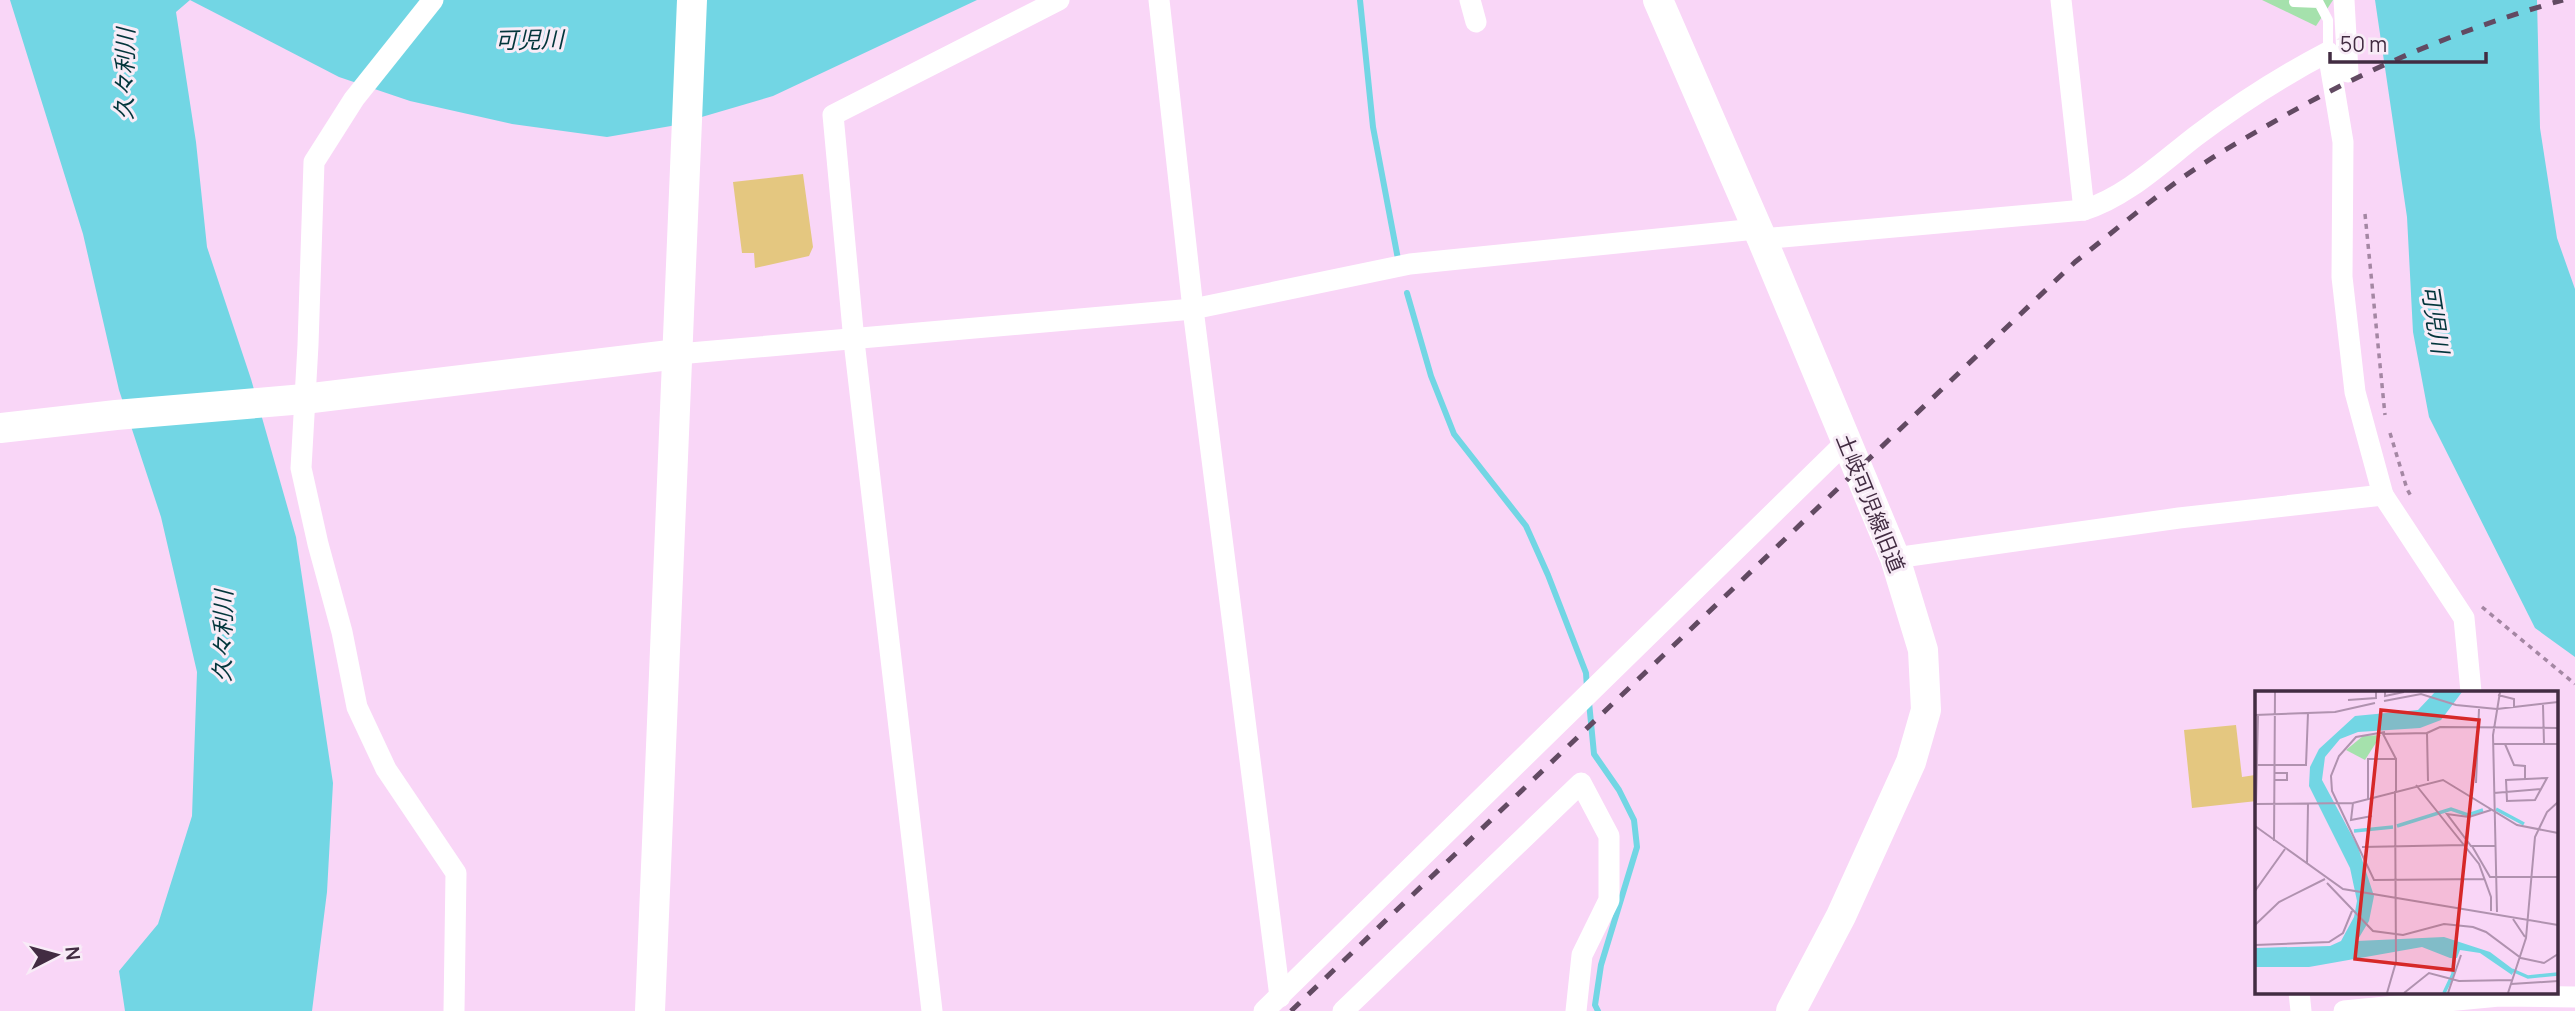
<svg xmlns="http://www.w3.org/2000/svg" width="2575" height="1011" font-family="Manrope,'Noto Sans JP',sans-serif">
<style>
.green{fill:#a5e1ac}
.water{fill:#72d6e4}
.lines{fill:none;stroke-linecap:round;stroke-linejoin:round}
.stream{stroke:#72d6e4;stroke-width:6}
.building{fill:#e4c780}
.path{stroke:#a487a3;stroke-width:3.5;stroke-dasharray:5 5;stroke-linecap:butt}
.lane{stroke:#fff;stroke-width:10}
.street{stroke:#fff;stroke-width:21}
.secondary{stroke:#fff;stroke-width:30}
.rail{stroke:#624a62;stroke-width:5;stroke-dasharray:12 12;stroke-linecap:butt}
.labels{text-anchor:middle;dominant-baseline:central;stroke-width:6;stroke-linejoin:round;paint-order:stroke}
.street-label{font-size:21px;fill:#422c42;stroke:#f8ecf7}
.water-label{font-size:23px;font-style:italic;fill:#02353b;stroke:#f8ecf7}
.inset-river{fill:none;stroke:#72d6e4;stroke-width:3.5}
.inset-road{fill:none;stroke:#b092af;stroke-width:2}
.view{fill:#d62828;fill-opacity:0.15;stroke:#d62828;stroke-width:3.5}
.inset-edge{fill:none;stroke:#422c42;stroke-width:3.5}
</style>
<rect width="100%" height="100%" fill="#f9d6f7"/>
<!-- green -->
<polygon class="green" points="2262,0 2333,0 2316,26"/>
<!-- water -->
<g class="water">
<polygon points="10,0 190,0 176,12 196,142 207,247 251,379 296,537 333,783 327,892 312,1011 125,1011 119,971 158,924 192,816 197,672 161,517 119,390 83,234"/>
<polygon points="190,0 977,0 773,96 671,126 607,137 512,124 410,101 339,77"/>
<polygon points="2375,0 2537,0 2540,128 2557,238 2575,289 2575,657 2535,628 2429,417 2413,332 2407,217"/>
</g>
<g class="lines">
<!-- stream -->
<g class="stream">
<polyline points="1360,0 1373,127 1398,259"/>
<polyline points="1407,293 1431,376 1454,434 1526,526 1548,575 1586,673 1587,688"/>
<polyline points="1589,702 1594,754 1619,790 1634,820 1637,847 1601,965 1595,1005 1598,1011"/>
</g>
</g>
<!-- building -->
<g class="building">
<polygon points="803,174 813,247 809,256 755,268 754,253 742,253 733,182"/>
<polygon points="2236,725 2242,777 2255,775 2257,801 2192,808 2184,730"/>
</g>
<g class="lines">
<!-- path -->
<g class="path">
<polyline points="2365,214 2385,415"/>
<polyline points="2390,433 2407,489 2412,498"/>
<polyline points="2482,607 2575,684"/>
</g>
<!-- lane -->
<polyline class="lane" points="2294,2 2319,3 2328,20 2328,52"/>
<!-- street -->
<g class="street">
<polyline points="433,0 354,99 314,162 308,345 301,468 318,544 342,632 357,707 386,769 456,873 454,1011"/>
<polyline points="1159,0 1193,309 1280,997"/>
<polyline points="1470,0 1476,22"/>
<polyline points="2344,0 2348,72"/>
<path d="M 2084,210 C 2126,197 2161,163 2196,136 C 2237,105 2282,76 2328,52 L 2343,142 L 2342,277 L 2355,392 L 2383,495"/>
<polyline points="1762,239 2084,210 2061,0"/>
<polyline points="678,354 1193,309 1410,264 1756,229"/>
<polyline points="1895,558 2179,518 2383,495 2464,618 2471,692"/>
<polyline points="2299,992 2301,1011"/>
<polyline points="932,1011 854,341 833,115 1059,0"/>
<polyline points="1264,1011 1847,441"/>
<polyline points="1343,1011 1581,783 1609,836 1609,900 1582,955 1576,1011"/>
<polyline points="2344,1011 2499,996 2575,997"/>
</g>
<!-- secondary -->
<g class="secondary">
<polyline points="1658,0 1762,239 1895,558 1923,650 1926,710 1911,762 1841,916 1791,1011"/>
<polyline points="0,428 116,415 304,399 678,354"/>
<polyline points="650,1011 692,0"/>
</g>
<!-- rail -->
<path class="rail" d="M 1291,1011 L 2075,262 C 2108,236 2141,208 2175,183 C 2205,161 2238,142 2270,124 C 2363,70 2459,29 2563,0"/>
</g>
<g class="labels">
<!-- street labels -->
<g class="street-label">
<text transform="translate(1871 503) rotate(68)">土岐可児線旧道</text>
</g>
<!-- water labels -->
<g class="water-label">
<text transform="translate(529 39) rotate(-1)">可児川</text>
<text transform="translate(124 74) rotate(-89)">久々利川</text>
<text transform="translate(2436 319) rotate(81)">可児川</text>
<text transform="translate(222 636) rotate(-89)">久々利川</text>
</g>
</g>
<!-- overview -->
<g transform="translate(2255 691)">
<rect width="303" height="303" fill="#f9d6f7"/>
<path d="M 126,44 L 110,69 L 91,59 L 108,45 Z" fill="#a5e1ac"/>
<path d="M 180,1 L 207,1 L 186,29 L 165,37 L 103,41 L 85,48 L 70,66 L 67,89 L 103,156 L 119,205 L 114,230 L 102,250 L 189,246 L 235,261 L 259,279 L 257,284 L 225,262 L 205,259 L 202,267 L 195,267 L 167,256 L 54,276 L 0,276 L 0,257 L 75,255 L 86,250 L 99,226 L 102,210 L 95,177 L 54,95 L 55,76 L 64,58 L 100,25 L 163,19 Z" fill="#72d6e4"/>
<path class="inset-river" d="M 241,118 L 269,133M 142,135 L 196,118 L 213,124 L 228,119M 99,140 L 138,136M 257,279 L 273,286 L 303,283M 189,302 L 198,283 L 199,264"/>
<path class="inset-road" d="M 130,1 L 130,5 L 149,1M 243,4 L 259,8 L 259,16M 93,9 L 121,7 L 121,1M 129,10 L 166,3 L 201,14 L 242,18 L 303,11M 288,14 L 289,53M 0,24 L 80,21 L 120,12M 130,41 L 101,46 L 84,65 L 76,85 L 77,100 L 119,189 L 230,188M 238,53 L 303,53M 250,53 L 259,74 L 270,75 L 270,88M 141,68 L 128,43 L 172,42M 0,74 L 51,74 L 53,22M 292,87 L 280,109 L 252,110 L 251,89 ZM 20,89 L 32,89 L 32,82 L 20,82M 173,90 L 172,42 L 185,36 L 303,37M 221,92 L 224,18M 161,94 L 224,173 L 236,206 L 236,220M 239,102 L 286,98M 113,109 L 113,68 L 141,68 L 141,100M 98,112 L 96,129 L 117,125M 0,113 L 98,112 L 188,89 L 262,134 L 303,142M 1,113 L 3,24M 236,119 L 214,126 L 192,123 L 216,155 L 241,155M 0,135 L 88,198 L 303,234M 19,150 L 20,1M 217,155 L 235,186 L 303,186M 107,156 L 209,154M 52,173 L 53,113M 72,192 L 118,240 L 148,244 L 189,233 L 218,236 L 231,241 L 266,267 L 289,272 L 303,263M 0,200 L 30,158M 242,221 L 238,44 L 245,1M 258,228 L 270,246M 0,234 L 24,211 L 70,188M 0,254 L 74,251 L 88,242 L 97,220M 256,293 L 303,290M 132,302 L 141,271 L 140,100M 149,302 L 174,282 L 204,290 L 257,289M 193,302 L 206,264M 253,302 L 271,247 L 280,146 L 292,121 L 303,111"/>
<path class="view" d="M 126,19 L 224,29 L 198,279 L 100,268 Z"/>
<rect width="303" height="303" class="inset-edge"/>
</g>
<!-- north arrow -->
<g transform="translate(56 955) rotate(84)" stroke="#f8ecf7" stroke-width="5" paint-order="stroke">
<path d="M0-5L12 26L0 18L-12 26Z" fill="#422c42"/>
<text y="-10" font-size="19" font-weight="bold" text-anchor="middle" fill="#422c42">N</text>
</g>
<!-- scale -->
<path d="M2330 52v10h156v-10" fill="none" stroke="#422c42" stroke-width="3.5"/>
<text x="2340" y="52" font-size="21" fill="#422c42" stroke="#f8ecf7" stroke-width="5" paint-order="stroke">50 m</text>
</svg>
